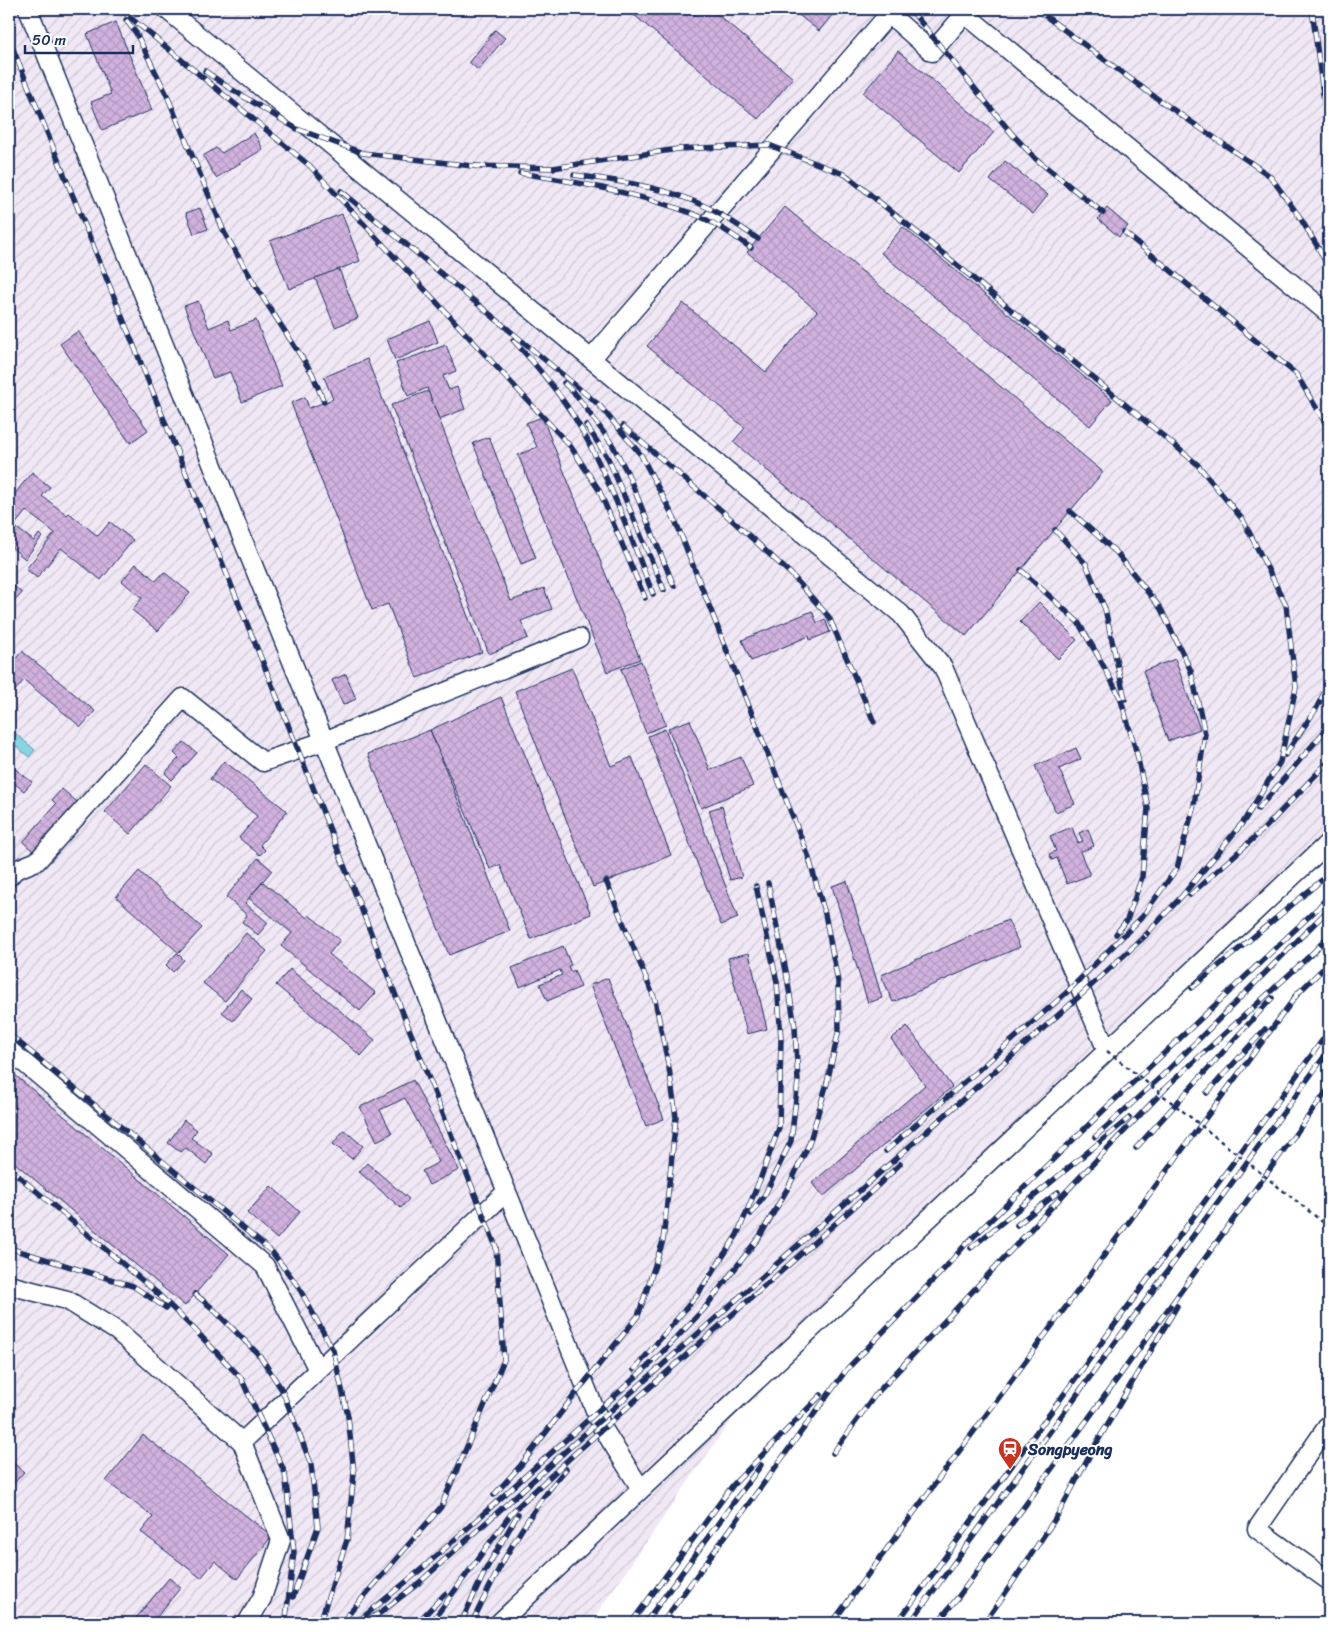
<svg xmlns="http://www.w3.org/2000/svg" width="1338" height="1632" font-family="Sriracha,sans-serif">
<style>
.industrial{fill:url(#industrial-furrows)}
.water{fill:#86d6e1;stroke:#5b93ad}
.building{fill:url(#building-cross-hatch);stroke:#1b2f5e}
.lines{fill:none;stroke-linecap:round;stroke-linejoin:round}
.minor-casing{stroke:#1b2f5e;stroke-width:21}
.minor{stroke:#fff;stroke-width:18}
.rail-casing{stroke:#1b2f5e;stroke-width:5.5}
.rail{stroke:#fff;stroke-width:4;stroke-dasharray:11;stroke-linecap:butt}
.path-bridge{stroke:#1b2f5e;stroke-width:2.5;stroke-dasharray:4 4;stroke-linecap:butt}
.labels{text-anchor:middle;dominant-baseline:central;stroke-width:4;stroke-linejoin:round;paint-order:stroke}
.poi-label{font-size:16px;font-weight:bold;fill:#1b2f5e;stroke:#fff;text-anchor:start}
</style>
<defs>
<pattern id="industrial-furrows" width="10" height="10" patternUnits="userSpaceOnUse" patternTransform="scale(1.25)"><rect width="10" height="10" fill="#f1e8f5"/><path d="M-1 1l2-2M0 10L10 0M9 11l2-2" fill="none" stroke="#cec7d4"/></pattern>
<pattern id="building-cross-hatch" width="8" height="8" patternUnits="userSpaceOnUse" patternTransform="scale(1.25)"><rect width="8" height="8" fill="#d1b2de"/><path d="M0 0l8 8M0 8l8-8" fill="none" stroke="#b399c1"/></pattern>
</defs>
<rect width="100%" height="100%" fill="#fff"/>
<filter id="ink" filterUnits="userSpaceOnUse"><feTurbulence type="fractalNoise" baseFrequency=".02" numOctaves="2"/><feDisplacementMap in="SourceGraphic" scale="10" xChannelSelector="R" yChannelSelector="G"/><feConvolveMatrix kernelMatrix="1 2 1 2 8 2 1 2 1" color-interpolation-filters="sRGB"/></filter>
<g filter="url(#ink)">
<!-- industrial -->
<polygon class="industrial" points="9,9 1329,9 1329,854 732,1419 590,1623 9,1623"/>
<!-- water -->
<polygon class="water" points="9,728 35,750 29,757 9,740"/>
<!-- building -->
<g class="building">
<polygon points="627,9 711,9 793,78 758,119"/>
<polygon points="791,9 837,9 819,31"/>
<polygon points="116,22 152,110 102,130 91,102 111,94 87,34"/>
<polygon points="495,30 505,38 478,70 469,62"/>
<polygon points="898,51 994,132 959,173 863,93"/>
<polygon points="254,133 263,149 216,178 203,156 216,148 222,153"/>
<polygon points="1005,161 1048,195 1033,214 990,180"/>
<polygon points="785,207 1103,472 966,636 733,442 745,428 647,346 683,303 766,372 817,311 747,252"/>
<polygon points="200,208 208,229 194,234 186,213"/>
<polygon points="1107,208 1128,226 1119,237 1098,219"/>
<polygon points="342,214 360,261 289,289 270,241"/>
<polygon points="903,227 1112,400 1090,426 881,253"/>
<polygon points="339,269 358,318 335,327 315,278"/>
<polygon points="198,301 209,328 228,320 231,330 256,320 282,386 242,402 230,372 213,378 184,306"/>
<polygon points="430,321 438,342 395,360 387,339"/>
<polygon points="78,331 148,430 130,443 60,344"/>
<polygon points="446,345 456,371 443,376 449,390 457,387 465,409 439,419 427,388 408,396 396,363"/>
<polygon points="367,359 482,652 417,678 388,604 372,610 291,403 305,397 309,408 333,399 324,377"/>
<polygon points="428,391 511,601 544,588 552,609 521,621 528,638 489,654 391,405"/>
<polygon points="542,417 640,659 607,672 518,455 537,447 526,423"/>
<polygon points="489,437 536,558 521,564 473,443"/>
<polygon points="32,472 50,487 42,496 67,515 69,513 98,536 110,522 133,540 101,580 61,548 37,578 26,569 55,533 26,511 14,526 34,541 39,534 42,537 25,559 9,545 9,501"/>
<polygon points="136,564 156,581 164,572 190,593 158,631 132,610 142,598 122,581"/>
<polygon points="9,582 22,593 14,602 9,598"/>
<polygon points="1039,602 1077,640 1058,659 1020,622"/>
<polygon points="812,611 817,623 825,619 830,632 810,640 809,636 751,661 742,640"/>
<polygon points="22,651 95,711 81,727 24,680 9,698 9,667"/>
<polygon points="1175,659 1200,729 1168,741 1143,671"/>
<polygon points="641,661 666,725 646,733 621,669"/>
<polygon points="572,668 611,766 632,757 671,855 593,887 515,691"/>
<polygon points="346,674 356,699 343,705 332,680"/>
<polygon points="501,697 591,914 531,939 500,865 490,869 430,730"/>
<polygon points="690,720 710,770 741,757 753,786 701,808 668,728"/>
<polygon points="665,729 738,918 721,925 648,736"/>
<polygon points="430,730 510,931 449,955 368,754"/>
<polygon points="184,742 197,753 172,780 165,773 179,758 174,753"/>
<polygon points="1076,748 1081,759 1059,769 1075,804 1056,812 1035,766"/>
<polygon points="224,761 287,811 260,845 265,850 260,855 239,838 257,816 210,779"/>
<polygon points="9,764 32,782 24,791 9,779"/>
<polygon points="146,764 171,786 130,834 105,812"/>
<polygon points="62,789 77,802 33,851 23,842 56,804 52,800"/>
<polygon points="722,806 742,877 730,880 709,810"/>
<polygon points="1072,827 1078,843 1083,841 1079,833 1088,829 1094,846 1080,852 1090,875 1067,884 1057,858 1052,860 1049,854 1056,851 1050,836"/>
<polygon points="258,858 272,870 245,903 268,923 258,935 242,922 247,915 226,897"/>
<polygon points="139,871 202,928 179,953 116,897"/>
<polygon points="847,881 882,998 868,1003 832,886"/>
<polygon points="263,882 307,918 309,915 340,940 329,954 376,993 360,1011 281,946 292,933 249,898"/>
<polygon points="1008,920 1020,947 893,1002 881,975"/>
<polygon points="246,933 267,951 225,1001 203,983"/>
<polygon points="563,946 571,965 568,966 571,972 574,970 581,987 547,1001 540,984 562,975 560,970 520,987 512,968"/>
<polygon points="177,953 184,960 173,972 166,965"/>
<polygon points="749,953 767,1029 747,1034 728,958"/>
<polygon points="290,969 375,1040 361,1056 276,985"/>
<polygon points="608,978 664,1119 646,1126 590,985"/>
<polygon points="241,989 252,999 233,1021 222,1012"/>
<polygon points="907,1026 952,1087 823,1197 812,1183 925,1085 891,1039"/>
<polygon points="9,1070 229,1254 185,1306 9,1158"/>
<polygon points="413,1080 459,1170 429,1185 422,1171 439,1162 405,1098 380,1110 392,1133 377,1141 360,1107"/>
<polygon points="184,1120 197,1130 191,1138 213,1154 206,1164 186,1148 180,1152 168,1143"/>
<polygon points="344,1130 363,1146 352,1159 333,1144"/>
<polygon points="367,1163 409,1199 401,1208 359,1172"/>
<polygon points="271,1186 300,1212 277,1239 247,1213"/>
<polygon points="143,1435 272,1536 237,1579 215,1561 201,1578 141,1532 153,1517 106,1481"/>
<polygon points="9,1459 24,1472 9,1489"/>
<polygon points="169,1578 181,1587 152,1623 132,1623"/>
</g>
<g class="lines">
<!-- minor casing -->
<g class="minor-casing">
<g id="minor">
<polyline points="28,9 602,1427 641,1489"/>
<polyline points="166,9 901,614 943,667 1107,1051"/>
<polyline points="959,9 1329,314"/>
<polyline points="591,359 889,14 932,52 969,9"/>
<polyline points="9,877 15,870 37,861 183,698 263,762 324,741 579,638"/>
<polyline points="9,1050 265,1266 318,1370"/>
<polyline points="9,1285 67,1300 117,1331 242,1442 281,1540 262,1598 247,1623"/>
<polyline points="1329,1424 1257,1529 1329,1581"/>
<polyline points="242,1442 506,1192"/>
<polyline points="499,1623 1329,842"/>
</g>
</g>
<!-- minor -->
<use href="#minor" class="minor"/>
<!-- rail casing -->
<g class="rail-casing">
<g id="rail">
<polyline points="120,9 310,166 571,447 599,490 645,598"/>
<polyline points="910,9 1012,134 1036,159 1103,213"/>
<polyline points="1036,9 1155,97 1270,176 1299,216 1319,249 1329,269"/>
<polyline points="1312,9 1329,141"/>
<polyline points="126,20 136,33 166,93 225,234 260,293 312,373 324,402"/>
<polyline points="9,39 283,712 496,1247 504,1360 441,1507 341,1623"/>
<polyline points="205,71 228,87 297,129 363,153 481,167"/>
<polyline points="475,166 553,168 678,149 769,145 846,175 951,260 1197,464 1243,520 1286,605 1296,687 1280,762 1244,821 1182,896 1141,940"/>
<path d="M 520,173 C 578,182 636,193 691,213 C 713,221 733,235 751,248"/>
<path d="M 574,175 C 612,180 651,185 688,199 C 713,208 736,224 758,239"/>
<polyline points="341,191 430,264"/>
<polyline points="1124,232 1296,374 1329,429"/>
<path d="M 513,340 C 538,367 562,395 580,427 C 610,479 631,538 653,594"/>
<polyline points="564,383 577,396 612,444 627,472 674,586"/>
<polyline points="586,425 608,458 664,590"/>
<polyline points="623,426 722,511 791,574 829,617 874,722"/>
<polyline points="1055,530 1086,564 1105,609 1125,699"/>
<polyline points="1021,570 1078,622 1097,654 1120,697 1137,754 1148,808 1142,877 1127,920 1116,934"/>
<polyline points="1285,755 1316,709 1329,683"/>
<polyline points="1258,809 1329,726"/>
<polyline points="1190,895 1264,829 1329,761"/>
<polyline points="1312,954 1329,935"/>
<polyline points="1192,988 1329,874"/>
<polyline points="1295,996 1329,963"/>
<polyline points="9,1034 272,1252 298,1286 333,1350 348,1416 354,1473 347,1540 323,1613 316,1623"/>
<polyline points="1164,1089 1316,950"/>
<polyline points="1207,1093 1265,1029"/>
<polyline points="1095,1137 1164,1074 1329,909"/>
<polyline points="1136,1148 1272,998"/>
<polyline points="886,1151 1066,993 1142,917 1177,868 1194,805 1205,734 1191,671 1161,609 1117,553 1070,511"/>
<polyline points="9,1168 156,1292 192,1327 241,1378 285,1473 294,1552 286,1618"/>
<polyline points="751,1214 765,1194 791,1141 798,1081 795,1027 786,971 768,883"/>
<polyline points="1017,1225 1058,1192"/>
<polyline points="9,1248 133,1286 166,1308"/>
<polyline points="971,1248 1129,1118"/>
<polyline points="195,1294 211,1307 260,1356 282,1390 311,1464 318,1527 293,1597"/>
<polyline points="634,1370 698,1294 737,1235 761,1177 779,1128 781,1039 777,982 756,886"/>
<polyline points="833,1453 876,1394 1079,1178 1168,1086"/>
<polyline points="494,1495 521,1465 573,1397 638,1316 663,1241 676,1117 669,1068 655,1000 606,881"/>
<polyline points="369,1619 380,1613 420,1582 599,1421 1082,994 1146,935"/>
<polyline points="356,1623 424,1567 657,1358 704,1309 760,1236 789,1186 809,1144 827,1083 839,1029 838,982 825,914 808,855 675,520 641,455 599,405 426,261"/>
<polyline points="417,1623 445,1594"/>
<polyline points="431,1623 513,1511 571,1457 871,1192 900,1164"/>
<polyline points="461,1623 485,1571 518,1514"/>
<path d="M 472,1623 C 498,1568 526,1515 566,1469"/>
<polyline points="631,1623 733,1485 821,1395"/>
<polyline points="645,1623 761,1465"/>
<polyline points="662,1623 847,1369 945,1268 965,1245 1107,1107 1318,908 1329,895"/>
<polyline points="832,1623 1299,992"/>
<polyline points="897,1623 1329,1031"/>
<polyline points="910,1623 1329,1050"/>
<polyline points="937,1623 959,1596 1329,1088"/>
<polyline points="984,1623 1002,1598 1057,1516 1096,1444 1177,1306"/>
</g>
</g>
<!-- rail -->
<use href="#rail" class="rail"/>
<!-- path-bridge -->
<polyline class="path-bridge" points="1107,1051 1329,1227"/>
</g>
</g>
<!-- icons -->
<defs>
<g id="station-pin" transform="scale(1.25)"><path d="M0 17L-7.5 6A9.5 9.5 0 1 1 7.5 6Z" fill="#c8321e" stroke="#fff"/><path d="M-3-6H3Q5-6 5-4V2Q5 4 3 4L4.5 6H3L1.5 4h-3L-3 6H-4.5L-3 4Q-5 4-5 2V-4Q-5-6-3-6ZM-3.5-4v3h7v-3ZM-3.5 1v1.5H-2V1ZM2 1v1.5H3.5V1Z" fill="#fff"/></g>
</defs>
<g fill-rule="evenodd">
<use href="#station-pin" x="1010" y="1449"/>
</g>
<g class="labels">
<!-- poi labels -->
<g class="poi-label">
<text x="1028" y="1449">Songpyeong</text>
</g>
</g>
<!-- margin -->
<rect width="1338" height="1632" fill="none" stroke="#fff" stroke-width="30"/>
<rect x="15" y="15" width="1308" height="1602" fill="none" stroke="#1b2f5e" stroke-width="2" filter="url(#ink)"/>
<!-- scale -->
<path d="M25 45v8h108v-8" fill="none" stroke="#1b2f5e" stroke-width="2.5"/>
<text x="32" y="45" font-size="15" fill="#1b2f5e" stroke="#ffffff" stroke-width="4" paint-order="stroke">50 m</text>
</svg>
